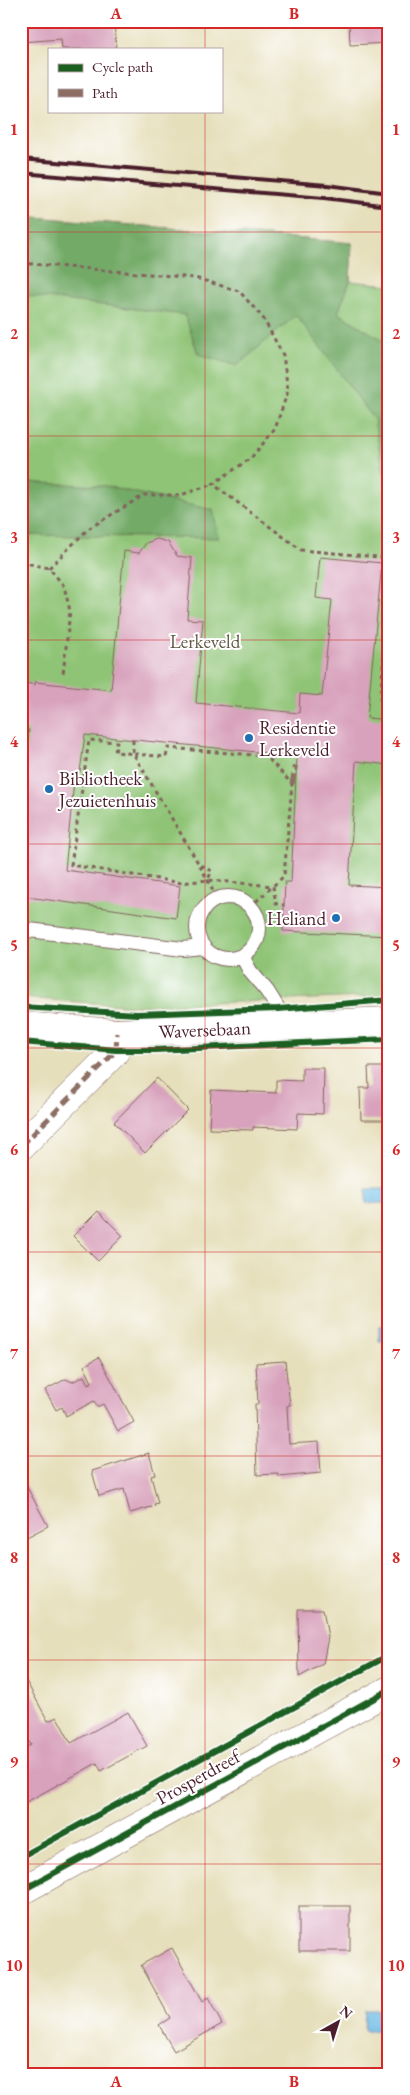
<svg xmlns="http://www.w3.org/2000/svg" width="410" height="2095" font-family="'EB Garamond',serif">
<style>
.green{fill:#8fc476;stroke:#6c7250}
.forest{fill:#73aa67;stroke:#5e6449}
.water{fill:#69b8e3;stroke:#5a6c87}
.building{fill:#d8a2bc}
.lines{fill:none;stroke-linecap:round;stroke-linejoin:round}
.service-casing{stroke:#81625d;stroke-width:16}
.minor-casing{stroke:#81625d;stroke-width:29}
.tertiary-casing{stroke:#81625d;stroke-width:29}
.path{stroke:#81625d;stroke-width:3;stroke-dasharray:4 4;stroke-linecap:butt}
.service{stroke:#fff;stroke-width:14}
.minor{stroke:#fff;stroke-width:28}
.tertiary{stroke:#fff;stroke-width:28}
.rail{stroke:#4a1f2b;stroke-width:4}
.quiet{stroke:#8d6e63;stroke-width:5;stroke-dasharray:10 5;stroke-linecap:butt}
.cycleway-casing{stroke:#fff;stroke-width:9}
.cycleway{stroke:#1b5e20;stroke-width:6}
.grid{fill:none;stroke:#d62828;stroke-width:1;stroke-opacity:0.55}
.poi-dot{fill:#1f6fb2;stroke:#fff;stroke-width:2}
.labels{text-anchor:middle;dominant-baseline:central;stroke-width:4;stroke-linejoin:round;paint-order:stroke}
.park-label{font-size:19px;fill:#625945;stroke:#fff}
.poi-label{font-size:19px;fill:#4a1f2b;stroke:#fff;text-anchor:start}
.street-label{font-size:19px;fill:#4a1f2b;stroke:#fff}
.neatline{fill:none;stroke:#d62828;stroke-width:2}
.grid-label{font-size:16px;text-anchor:middle;font-weight:bold;fill:#d62828}
</style>
<rect width="100%" height="100%" fill="#fff"/>
<filter id="ink" filterUnits="userSpaceOnUse"><feTurbulence type="fractalNoise" baseFrequency=".02" numOctaves="2"/><feDisplacementMap in="SourceGraphic" scale="10" xChannelSelector="R" yChannelSelector="G"/><feConvolveMatrix kernelMatrix="1 2 1 2 8 2 1 2 1" color-interpolation-filters="sRGB"/></filter>
<filter id="wash" filterUnits="userSpaceOnUse"><feTurbulence type="fractalNoise" baseFrequency=".0096" numOctaves="4" result="noise"/><feDisplacementMap in="SourceGraphic" scale="20" xChannelSelector="R" yChannelSelector="G"/><feGaussianBlur stdDeviation="1.12" result="paint"/><feColorMatrix in="noise" values="0 0 0 0 0 0 0 0 0 0 0 0 0 0 0 0 0 1.4 0 .05"/><feComposite in="paint" operator="in"/></filter>
<g filter="url(#wash)">
<rect width="100%" height="100%" fill="#e6dfbb"/>
<!-- green -->
<polygon class="green" points="21,216 352,243 350,281 389,285 389,996 137,1006 21,998"/>
<!-- forest -->
<g class="forest">
<polygon points="21,216 352,243 350,281 338,313 389,344 389,506 374,419 296,315 237,366 198,354 185,315 21,295"/>
<polygon points="21,482 105,486 213,510 219,538 21,535"/>
</g>
<!-- water -->
<g class="water">
<rect x="366" y="1189" width="23" height="14"/>
<rect x="379" y="1326" width="10" height="15"/>
<polygon points="365,2010 389,2010 389,2031 364,2031"/>
</g>
<g id="blocks">
<!-- building -->
<g class="building">
<polygon points="21,21 114,21 116,49 62,49 61,39 21,42"/>
<polygon points="349,21 389,21 389,43 350,45"/>
<polygon points="157,539 168,542 177,556 192,558 187,619 203,620 196,703 299,713 300,694 322,696 332,600 316,598 320,557 382,563 367,718 389,720 389,765 356,761 349,885 389,887 389,936 283,931 285,882 291,882 297,756 85,735 80,772 75,772 65,870 180,886 176,918 21,896 21,787 29,730 21,728 21,682 35,685 35,682 111,690 124,551 139,553 146,543"/>
<polygon points="368,1067 389,1067 389,1120 361,1120 360,1088 369,1088"/>
<polygon points="302,1068 324,1068 323,1114 298,1113 297,1129 253,1127 253,1130 209,1129 211,1090 276,1093 276,1080 302,1081"/>
<polygon points="157,1078 188,1110 145,1153 114,1122"/>
<polygon points="98,1211 123,1236 98,1261 73,1236"/>
<polygon points="99,1357 134,1422 118,1431 103,1404 97,1407 94,1401 66,1416 62,1407 56,1410 45,1390 66,1379 72,1382 84,1376 88,1384 92,1382 84,1366"/>
<polygon points="285,1361 290,1405 287,1406 289,1444 319,1442 321,1473 279,1477 279,1474 257,1475 255,1404 258,1404 256,1363"/>
<polygon points="149,1453 155,1475 151,1476 158,1503 154,1504 155,1506 130,1513 124,1489 99,1496 92,1471"/>
<polygon points="21,1476 48,1526 21,1540"/>
<polygon points="298,1609 323,1609 328,1637 323,1664 299,1677"/>
<polygon points="21,1672 48,1721 57,1717 71,1743 128,1712 147,1746 101,1771 97,1763 21,1805 21,1750 31,1745 21,1728"/>
<rect x="299" y="1906" width="51" height="45"/>
<polygon points="172,1948 202,2002 208,1998 222,2024 174,2051 159,2025 170,2018 141,1965"/>
</g>
</g>
</g>
<g filter="url(#ink)">
<use href="#blocks" fill-opacity="0" stroke="#81625d" stroke-width="1"/>
<g class="lines">
<!-- service casing -->
<g class="service-casing">
<g id="service">
<circle cx="228" cy="928" r="31"/>
<polyline points="21,929 183,949 202,947"/>
<polyline points="242,956 250,971 267,991 289,1026"/>
</g>
</g>
<!-- minor casing -->
<g class="minor-casing">
<g id="minor">
<polyline points="21,1146 113,1054 116,1050 117,1033"/>
<polyline points="21,1891 389,1690"/>
</g>
</g>
<!-- tertiary casing -->
<g class="tertiary-casing">
<g id="tertiary">
<path id="s1" d="M 21,1026 L 117,1033 L 389,1021"/>
</g>
</g>
<!-- path -->
<g class="path">
<polyline points="21,263 195,278 239,291 263,318 283,355 288,391 275,429 251,458 213,484 301,550 389,558"/>
<polyline points="21,562 49,568 64,586 70,611 63,674"/>
<polyline points="49,568 88,529 144,495 181,495 213,484"/>
<polyline points="380,700 389,604"/>
<polyline points="133,740 133,753 204,873 217,899"/>
<polyline points="201,865 212,871 208,879"/>
<polyline points="250,907 284,876 292,784 266,756 168,748 166,757 115,752 117,742 89,740 71,865 182,883 207,880 273,886 276,904 284,905"/>
</g>
<!-- service -->
<use href="#service" class="service"/>
<!-- minor -->
<use href="#minor" class="minor"/>
<!-- tertiary -->
<use href="#tertiary" class="tertiary"/>
<!-- rail -->
<g class="rail">
<polyline points="21,159 327,185 389,193"/>
<polyline points="21,173 324,198 389,206"/>
</g>
<!-- quiet -->
<g class="quiet">
<polyline points="381,50 389,50"/>
<polyline points="292,784 295,768 297,769"/>
<polyline points="21,1146 113,1054 116,1050 117,1033"/>
</g>
<!-- cycleway casing -->
<g class="cycleway-casing">
<g id="cycleway">
<polyline points="21,1007 137,1014 278,1009 389,1000"/>
<polyline points="21,1042 116,1050 155,1050 389,1039"/>
<polyline points="21,1857 389,1655"/>
<polyline points="21,1891 389,1690"/>
</g>
</g>
<!-- cycleway -->
<use href="#cycleway" class="cycleway"/>
</g>
</g>
<!-- grid -->
<path class="grid" d="M 205,21 L 205,49M 205,111 L 205,2074M 21,232 L 389,232M 21,436 L 389,436M 21,640 L 389,640M 21,844 L 389,844M 21,1048 L 389,1048M 21,1252 L 389,1252M 21,1456 L 389,1456M 21,1660 L 389,1660M 21,1864 L 389,1864"/>
<!-- markers -->
<g class="poi-dot">
<circle cx="249" cy="738" r="5"/>
<circle cx="49" cy="789" r="5"/>
<circle cx="336" cy="918" r="5"/>
</g>
<g class="labels">
<!-- park labels -->
<g class="park-label">
<text x="205" y="641">Lerkeveld</text>
</g>
<!-- poi labels -->
<g class="poi-label">
<text x="259" y="727">Residentie<tspan x="259" dy="22">Lerkeveld</tspan></text>
<text x="59" y="778">Bibliotheek<tspan x="59" dy="22">Jezuietenhuis</tspan></text>
<text x="326" y="918" text-anchor="end">Heliand</text>
</g>
<!-- street labels -->
<g class="street-label">
<text stroke="none"><textPath href="#s1" startOffset="184">Waversebaan</textPath></text>
<text transform="translate(198 1777) rotate(-29)">Prosperdreef</text>
</g>
</g>
<!-- margin -->
<rect width="410" height="2095" fill="none" stroke="#fff" stroke-width="55"/>
<!-- legend -->
<rect x="48" y="48" width="175" height="65" fill="#ffffff" stroke="#b7a5aa"/>
<rect x="58" y="64" width="25" height="8" fill="#1b5e20" stroke="#b7a5aa"/>
<text x="92" y="72" font-size="15" fill="#4a1f2b">Cycle path</text>
<rect x="58" y="89" width="25" height="8" fill="#8d6e63" stroke="#b7a5aa"/>
<text x="92" y="98" font-size="15" fill="#4a1f2b">Path</text>
<!-- north arrow -->
<g transform="translate(338 2022) rotate(39)" stroke="#ffffff" stroke-width="4" paint-order="stroke">
<path d="M0-4L9 19L0 12L-9 19Z" fill="#4a1f2b"/>
<text y="-8" font-size="14" font-weight="bold" text-anchor="middle" fill="#4a1f2b">N</text>
</g>
<rect x="28" y="28" width="354" height="2040" class="neatline"/>
<g class="grid-label">
<text x="116" y="19">A</text>
<text x="294" y="19">B</text>
<text x="14" y="135">1</text>
<text x="396" y="135">1</text>
<text x="14" y="339">2</text>
<text x="396" y="339">2</text>
<text x="14" y="543">3</text>
<text x="396" y="543">3</text>
<text x="14" y="747">4</text>
<text x="396" y="747">4</text>
<text x="14" y="951">5</text>
<text x="396" y="951">5</text>
<text x="14" y="1155">6</text>
<text x="396" y="1155">6</text>
<text x="14" y="1359">7</text>
<text x="396" y="1359">7</text>
<text x="14" y="1563">8</text>
<text x="396" y="1563">8</text>
<text x="14" y="1767">9</text>
<text x="396" y="1767">9</text>
<text x="14" y="1971">10</text>
<text x="396" y="1971">10</text>
<text x="116" y="2087">A</text>
<text x="294" y="2087">B</text>
</g>
</svg>
